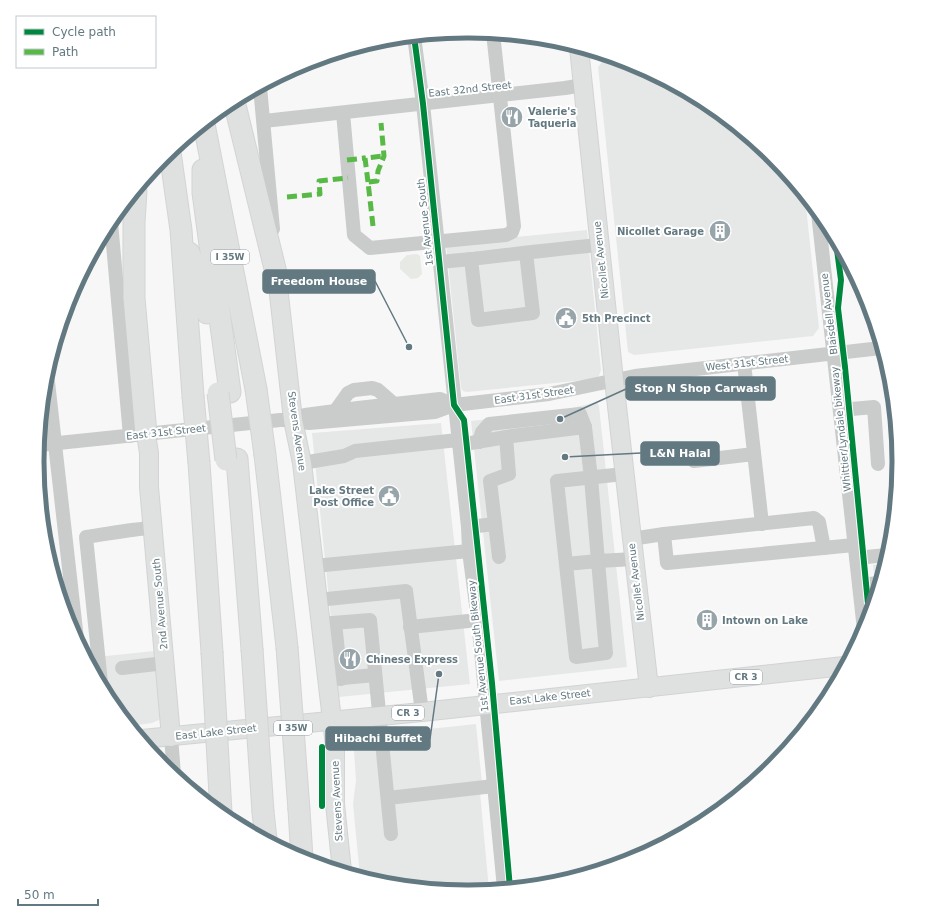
<svg xmlns="http://www.w3.org/2000/svg" width="936" height="923" font-family="'DejaVu Sans',sans-serif">
<style>
.built{fill:#e6e8e7}
.green{fill:#e6e9e4}
.lines{fill:none;stroke-linecap:round;stroke-linejoin:round}
.major-casing{stroke:#d2d3d4;stroke-width:20}
.highway-casing{stroke:#d3d4d4;stroke-width:23}
.minor{stroke:#cacccc;stroke-width:14}
.major{stroke:#dfe0e0;stroke-width:18}
.highway{stroke:#dfe0e0;stroke-width:21}
.highway-bridge-casing{stroke:#d3d4d4;stroke-width:23;stroke-linecap:butt}
.highway-bridge{stroke:#dfe0e0;stroke-width:21}
.quiet{stroke:#58b947;stroke-width:5;stroke-dasharray:10 5;stroke-linecap:butt}
.cycleway-casing{stroke:#fff;stroke-width:8}
.cycleway{stroke:#00873e;stroke-width:6}
.labels{text-anchor:middle;dominant-baseline:central;stroke-width:4;stroke-linejoin:round;paint-order:stroke}
.shield{fill:#fff;stroke:#92a1a7;stroke-width:1}
.shield-label{font-size:9px;font-weight:bold;fill:#637981}
.street-label{font-size:10px;fill:#637981;stroke:#fff}
.poi-label{font-size:10px;font-weight:bold;fill:#637981;stroke:#fff;text-anchor:start}
.rim{fill:none;stroke:#637981;stroke-width:5}
.leader{fill:none;stroke:#637981;stroke-width:1.5}
.callout-dot{fill:#637981;stroke:#fff;stroke-width:1.5}
.callout{fill:#637981;stroke:#637981;stroke-width:1.5}
.callout-label{font-size:11px;text-anchor:middle;font-weight:bold;fill:#fff}
</style>
<rect width="100%" height="100%" fill="#f7f7f7"/>
<!-- built -->
<g class="built">
<polygon points="605,58 612,58 633,64 707,104 773,157 805,197 819,328 813,336 634,355 628,352 598,67"/>
<polygon points="587,230 601,370 599,376 595,379 467,392 463,391 461,388 446,244"/>
<polygon points="597,402 599,406 627,667 499,681 471,421 568,409"/>
<polygon points="441,423 470,684 339,697 312,433"/>
<polygon points="885,564 876,592 873,565"/>
<polygon points="154,651 162,714 159,720 152,723 131,726 110,700 87,658"/>
<polygon points="476,724 482,783 480,792 489,890 468,892 384,884 360,876 353,804 356,780 353,737"/>
</g>
<!-- green -->
<polygon class="green" points="417,254 420,256 422,274 418,278 411,279 400,269 400,262 407,255"/>
<g class="lines">
<!-- major casing -->
<g class="major-casing">
<g id="major">
<polyline points="579,48 614,380 649,688"/>
<polyline points="277,277 293,420 302,463 335,746 335,804 342,871"/>
<polyline points="146,434 149,453 149,487 171,737"/>
<polyline points="142,739 422,712 844,666"/>
</g>
</g>
<!-- highway casing -->
<g class="highway-casing">
<g id="highway">
<polyline points="234,101 277,277"/>
<polyline points="204,124 256,389"/>
<polyline points="170,152 181,230 193,396"/>
<polyline points="203,170 203,193 230,392"/>
<polyline points="136,191 134,222 134,298 146,434"/>
<polyline points="189,253 204,293 207,313"/>
<polyline points="265,455 287,647"/>
<polyline points="237,459 252,649"/>
<polyline points="199,463 212,652"/>
<polyline points="299,810 302,858"/>
<polyline points="263,812 266,839"/>
</g>
</g>
<!-- minor -->
<g class="minor">
<polyline points="414,36 423,104 468,527 469,551 478,620 504,888"/>
<polyline points="260,87 273,229"/>
<polyline points="343,113 354,235 370,248 506,235 512,232 514,226 493,33"/>
<polyline points="264,121 565,88 583,85"/>
<polyline points="818,213 864,630"/>
<polyline points="111,222 130,436"/>
<path d="M 526,253 L 533,313 L 478,320 L 471,259 C 514,254 556,249 599,245"/>
<polyline points="440,262 471,259"/>
<polyline points="744,363 762,524"/>
<polyline points="47,373 77,639"/>
<polyline points="336,410 348,393 354,390 372,388 378,390 394,404"/>
<polyline points="840,410 874,407 878,464"/>
<polyline points="305,415 358,408 440,399 454,405"/>
<polyline points="479,442 482,432 489,424 580,414 585,427"/>
<polyline points="39,445 280,420 293,420 309,423 435,412 454,405 549,394 635,376 881,348"/>
<polyline points="459,445 512,436 585,427 591,478 598,561 634,559"/>
<polyline points="694,461 754,454"/>
<polyline points="302,463 344,456 355,451 458,440"/>
<polyline points="468,527 495,524"/>
<polyline points="664,534 814,518 819,522 824,548"/>
<polyline points="631,539 664,534 667,563 854,545"/>
<polyline points="499,557 490,481 509,474 506,437"/>
<polyline points="856,558 887,555"/>
<polyline points="566,564 598,561 606,653 576,657 557,481 624,474"/>
<polyline points="314,566 469,551"/>
<polyline points="859,585 879,583"/>
<polyline points="317,600 406,591 422,712"/>
<polyline points="335,623 341,679"/>
<polyline points="320,624 370,620 391,834"/>
<polyline points="410,627 478,620"/>
<polyline points="122,668 165,663"/>
<polyline points="332,679 375,675"/>
<path d="M 101,683 L 86,537 C 108,534 130,529 153,528"/>
<polyline points="171,737 174,774"/>
<polyline points="388,798 494,786"/>
</g>
<!-- major -->
<use href="#major" class="major"/>
<!-- highway -->
<use href="#highway" class="highway"/>
<!-- highway-bridge casing -->
<g class="highway-bridge-casing">
<g id="highway-bridge">
<polyline points="256,389 265,455"/>
<polyline points="218,393 226,460"/>
<polyline points="193,396 199,463"/>
<polyline points="287,647 299,810"/>
<polyline points="252,649 263,812"/>
<polyline points="212,652 221,813"/>
</g>
</g>
<!-- highway-bridge -->
<use href="#highway-bridge" class="highway-bridge"/>
<!-- quiet -->
<g class="quiet">
<polyline points="347,160 365,158"/>
<polyline points="368,182 365,158 384,156"/>
<polyline points="287,197 320,194 319,181 348,178"/>
<polyline points="373,226 368,182 377,181 378,171 384,156 381,123"/>
</g>
<!-- cycleway casing -->
<g class="cycleway-casing">
<g id="cycleway">
<polyline points="414,36 423,104 454,405 464,420 492,683 510,888"/>
<polyline points="836,242 841,280 838,308 845,367 869,614"/>
<polyline points="322,747 322,806"/>
</g>
</g>
<!-- cycleway -->
<use href="#cycleway" class="cycleway"/>
</g>
<!-- icons -->
<defs>
<g id="restaurant-disc" transform="scale(1.15)"><circle r="9.5" fill="#97a5aa" stroke="#fff"/><path d="M-5-6h1v4h1v-4h1v4h1v-4h1v5L-1.5 .5V6h-2V.5L-5-1ZM5-6V6H3V1.5H1.5Q1.5-4 5-6Z" fill="#fff"/></g>
<g id="building-disc" transform="scale(1.15)"><circle r="9.5" fill="#97a5aa" stroke="#fff"/><path d="M-4-6H4V6H1V3H-1V6H-4ZM-2.5-4.3h1.7v1.8h-1.7ZM.8-4.3h1.7v1.8H.8ZM-2.5-1h1.7V.8h-1.7ZM.8-1h1.7V.8H.8Z" fill="#fff"/></g>
<g id="civic-disc" transform="scale(1.15)"><circle r="9.5" fill="#97a5aa" stroke="#fff"/><path d="M-.6-6.5H3V-4.5H.6V-3L4-1V1h2V6H-6V1h2V-1L-.6-3ZM-1.2 2.5V6h2.4V2.5Z" fill="#fff"/></g>
</defs>
<g fill-rule="evenodd">
<use href="#restaurant-disc" x="512" y="117"/>
<use href="#building-disc" x="720" y="231"/>
<use href="#civic-disc" x="566" y="318"/>
<use href="#civic-disc" x="389" y="496"/>
<use href="#building-disc" x="707" y="620"/>
<use href="#restaurant-disc" x="350" y="659"/>
</g>
<g class="labels">
<!-- shield labels -->
<g class="shield">
<rect x="211" y="250" width="38" height="14" rx="3"/>
<rect x="730" y="670" width="32" height="14" rx="3"/>
<rect x="392" y="706" width="32" height="14" rx="3"/>
<rect x="274" y="721" width="38" height="14" rx="3"/>
</g>
<g class="shield-label">
<text x="230" y="257">I 35W</text>
<text x="746" y="677">CR 3</text>
<text x="408" y="713">CR 3</text>
<text x="293" y="728">I 35W</text>
</g>
<!-- street labels -->
<g class="street-label">
<text transform="translate(470 89) rotate(-6)">East 32nd Street</text>
<text transform="translate(425 222) rotate(-96)">1st Avenue South</text>
<text transform="translate(601 260) rotate(-96)">Nicollet Avenue</text>
<text transform="translate(829 314) rotate(-97)">Blaisdell Avenue</text>
<text transform="translate(747 363) rotate(-6)">West 31st Street</text>
<text transform="translate(534 395) rotate(-8)">East 31st Street</text>
<text transform="translate(841 429) rotate(-96)">Whittier/Lyndale bikeway</text>
<text transform="translate(297 431) rotate(82)">Stevens Avenue</text>
<text transform="translate(166 432) rotate(-6)">East 31st Street</text>
<text transform="translate(636 582) rotate(-97)">Nicollet Avenue</text>
<text transform="translate(160 604) rotate(-95)">2nd Avenue South</text>
<text transform="translate(478 646) rotate(-96)">1st Avenue South Bikeway</text>
<text transform="translate(550 697) rotate(-6)">East Lake Street</text>
<text transform="translate(216 732) rotate(-6)">East Lake Street</text>
<text transform="translate(337 801) rotate(-93)">Stevens Avenue</text>
</g>
<!-- poi labels -->
<g class="poi-label">
<text x="528" y="111">Valerie's<tspan x="528" dy="12">Taqueria</tspan></text>
<text x="704" y="231" text-anchor="end">Nicollet Garage</text>
<text x="582" y="318">5th Precinct</text>
<text x="374" y="490" text-anchor="end">Lake Street<tspan x="374" dy="12">Post Office</tspan></text>
<text x="722" y="620">Intown on Lake</text>
<text x="366" y="659">Chinese Express</text>
</g>
</g>
<!-- crop -->
<path d="M0 0H936V923H0ZM467 38H469A423 423 0 0 1 892 461V462A423 423 0 0 1 469 885H467A423 423 0 0 1 44 462V461A423 423 0 0 1 467 38Z" fill="#fff" fill-rule="evenodd"/>
<path class="rim" d="M467 38H469A423 423 0 0 1 892 461V462A423 423 0 0 1 469 885H467A423 423 0 0 1 44 462V461A423 423 0 0 1 467 38Z"/>
<!-- callouts -->
<path class="leader" d="M409 347L375 281M560 419L626 389M565 457L641 453M439 674L430 739"/>
<g class="callout-dot">
<circle cx="409" cy="347" r="4"/>
<circle cx="560" cy="419" r="4"/>
<circle cx="565" cy="457" r="4"/>
<circle cx="439" cy="674" r="4"/>
</g>
<g class="callout">
<rect x="263" y="270" width="112" height="23" rx="4"/>
<rect x="626" y="377" width="149" height="23" rx="4"/>
<rect x="641" y="442" width="78" height="23" rx="4"/>
<rect x="326" y="727" width="104" height="23" rx="4"/>
</g>
<g class="callout-label">
<text x="319" y="285">Freedom House</text>
<text x="701" y="392">Stop N Shop Carwash</text>
<text x="680" y="457">L&amp;N Halal</text>
<text x="378" y="742">Hibachi Buffet</text>
</g>
<!-- legend -->
<rect x="16" y="16" width="140" height="52" fill="#ffffff" stroke="#c1c9cd"/>
<rect x="24" y="29" width="20" height="6" fill="#00873e" stroke="#c1c9cd"/>
<text x="52" y="36" font-size="12" fill="#637981">Cycle path</text>
<rect x="24" y="49" width="20" height="6" fill="#58b947" stroke="#c1c9cd"/>
<text x="52" y="56" font-size="12" fill="#637981">Path</text>
<!-- scale -->
<path d="M18 899v6h80v-6" fill="none" stroke="#637981" stroke-width="2"/>
<text x="24" y="899" font-size="12" fill="#637981" stroke="#ffffff" stroke-width="3" paint-order="stroke">50 m</text>
</svg>
